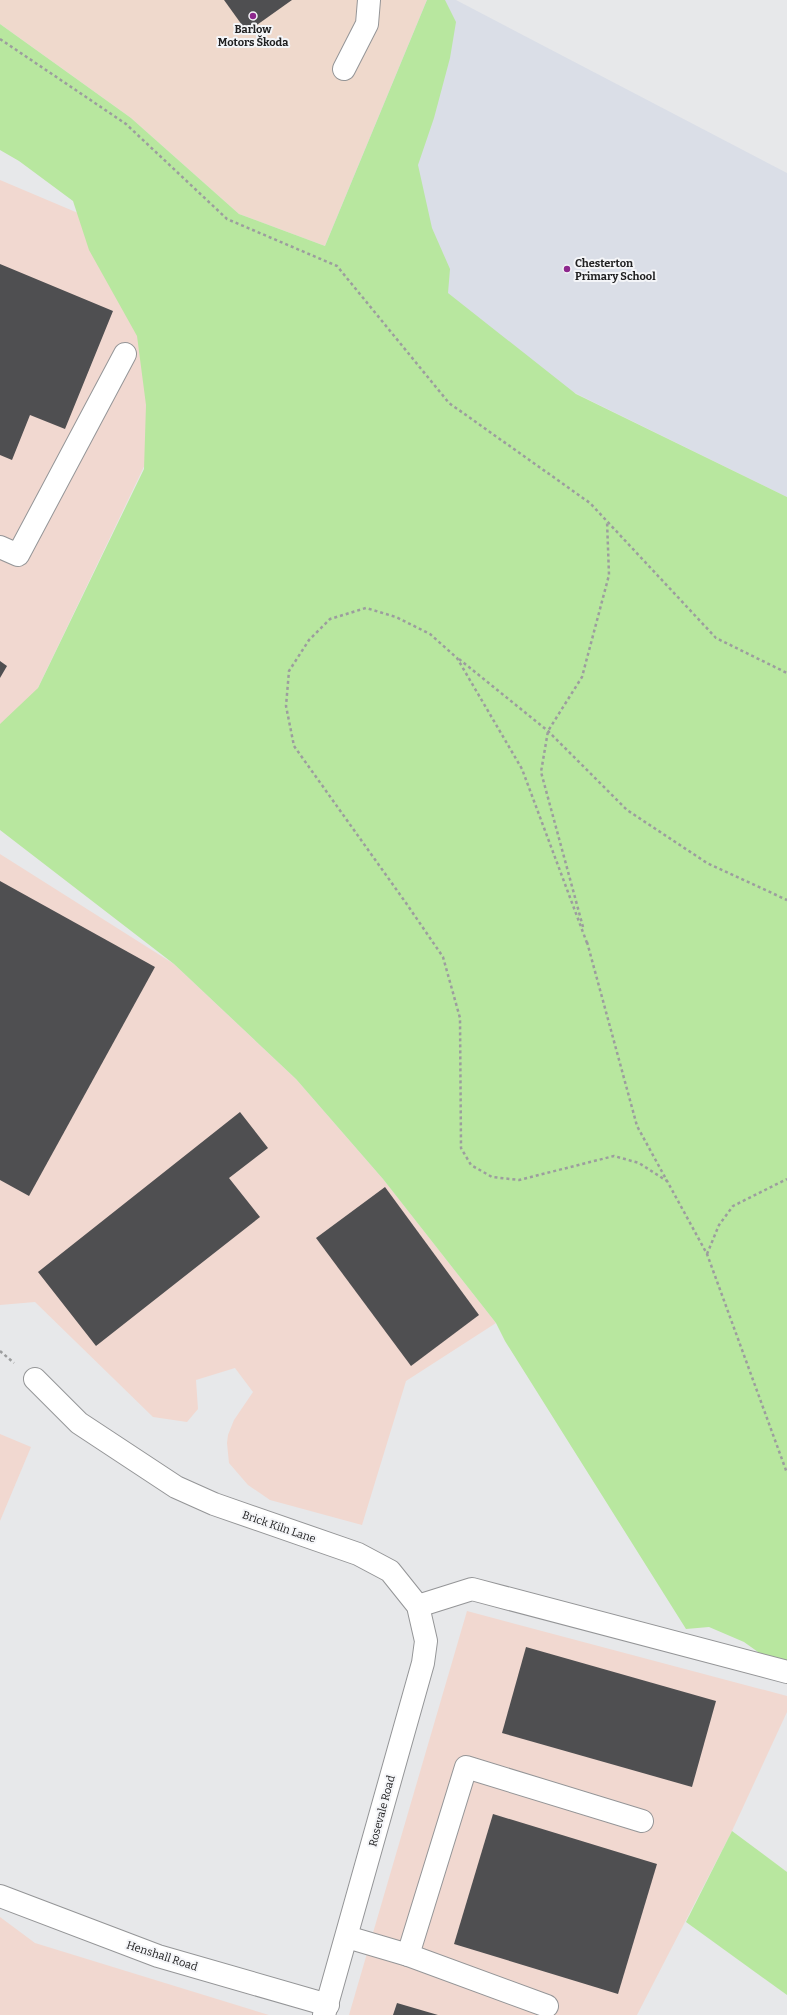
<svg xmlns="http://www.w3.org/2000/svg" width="787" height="2015" font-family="Bitter,serif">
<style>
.commercial{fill:#efd9cc}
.industrial{fill:#f1d8d0}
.built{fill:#dadee7}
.green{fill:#b8e79f}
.building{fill:#4f4f51}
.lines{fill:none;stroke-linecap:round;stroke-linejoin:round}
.minor-casing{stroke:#949597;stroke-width:24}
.path{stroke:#9c9d9e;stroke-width:2.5;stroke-dasharray:3 3;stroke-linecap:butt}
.minor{stroke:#fff;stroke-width:22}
.poi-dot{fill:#8d278d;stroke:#f4f5f8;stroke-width:1.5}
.labels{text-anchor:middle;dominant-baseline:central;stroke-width:4;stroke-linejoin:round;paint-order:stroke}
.poi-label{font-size:11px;font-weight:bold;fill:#202021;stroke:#f4f5f8}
.street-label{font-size:11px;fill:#202021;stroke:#f4f5f8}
</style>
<rect width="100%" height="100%" fill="#e7e8ea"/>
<!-- commercial -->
<polygon class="commercial" points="0,0 427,0 325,246 239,214 131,118 0,24"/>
<!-- industrial -->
<g class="industrial">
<polygon points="0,180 234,279 0,767"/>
<polygon points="0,854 174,964 296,1079 383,1179 496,1323 406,1381 362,1525 270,1500 248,1485 229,1463 227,1443 228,1435 234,1420 253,1392 235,1368 196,1380 198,1409 187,1422 153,1417 35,1302 0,1305"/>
<polygon points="0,1434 31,1447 0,1521"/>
<polygon points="467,1611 787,1696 787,1712 732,1831 637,2015 349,2015"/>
<polygon points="0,1917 35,1943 269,2015 0,2015"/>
</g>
<!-- built -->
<polygon class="built" points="427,0 456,0 787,173 787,497 418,316 325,246"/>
<!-- green -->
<g class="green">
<polygon points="427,0 445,0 456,22 450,58 434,118 418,165 432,228 450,269 448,293 576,394 787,497 787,1662 768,1659 744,1642 709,1627 686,1629 505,1341 496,1323 383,1179 296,1079 174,964 0,830 0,724 38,688 144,469 146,405 137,336 89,250 73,201 19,161 0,150 0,24 131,118 239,214 325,246"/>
<polygon points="732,1831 787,1872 787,1995 686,1922"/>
</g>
<!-- building -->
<g class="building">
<polygon points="224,0 292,0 247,32"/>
<polygon points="0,264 113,311 65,429 30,415 12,460 0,455"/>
<polygon points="0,661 7,666 0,678"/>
<polygon points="0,881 155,967 29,1196 0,1180"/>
<polygon points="240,1112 268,1148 229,1178 260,1217 96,1346 38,1272"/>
<polygon points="385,1187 479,1315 411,1366 316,1238"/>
<polygon points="526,1647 716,1701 692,1787 502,1733"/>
<polygon points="493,1814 657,1864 618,1994 454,1944"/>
<polygon points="397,2003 438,2015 393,2015"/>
</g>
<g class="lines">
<!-- minor casing -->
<g class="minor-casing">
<g id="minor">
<polyline points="344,69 367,24 369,0"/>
<polyline points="0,547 18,555 125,354"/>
<polyline points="35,1379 79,1423 176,1487 214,1504 358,1554 390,1571 418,1606 426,1641 423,1663 324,2015"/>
<polyline points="418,1606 472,1589 787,1672"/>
<polyline points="0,1896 158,1956 328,2005"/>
<polyline points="347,1937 408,1955 466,1767 642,1821"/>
<polyline points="408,1955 547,2006"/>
</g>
</g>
<!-- path -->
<g class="path">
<polyline points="0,39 126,124 227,219 337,266 449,403 590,503 716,638 787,673"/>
<polyline points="459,659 548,731 627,810 707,863 787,900"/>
<polyline points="583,927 541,772 548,731 582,677 609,575 607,521"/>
<polyline points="587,942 637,1126 707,1254 787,1473"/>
<polyline points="587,943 522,769 457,658 430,634 396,617 366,608 330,619 309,640 289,671 286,706 294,746 406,903 443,957 460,1018 461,1148 471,1165 492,1177 519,1180 614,1156 639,1163 667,1181"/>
<polyline points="707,1254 719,1225 733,1206 787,1179"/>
<polyline points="0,1351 14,1363"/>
</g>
<!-- minor -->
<use href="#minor" class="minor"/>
</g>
<!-- markers -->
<g class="poi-dot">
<circle cx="253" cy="16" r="4"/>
<circle cx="567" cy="269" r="4"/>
</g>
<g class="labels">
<!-- poi labels -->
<g class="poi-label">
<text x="253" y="29">Barlow<tspan x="253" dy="13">Motors Škoda</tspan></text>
<text x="575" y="263" text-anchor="start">Chesterton<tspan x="575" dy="13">Primary School</tspan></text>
</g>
<!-- street labels -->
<g class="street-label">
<text transform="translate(279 1527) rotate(19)">Brick Kiln Lane</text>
<text transform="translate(382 1811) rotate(-75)">Rosevale Road</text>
<text transform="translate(162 1956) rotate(18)">Henshall Road</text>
</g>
</g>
</svg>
